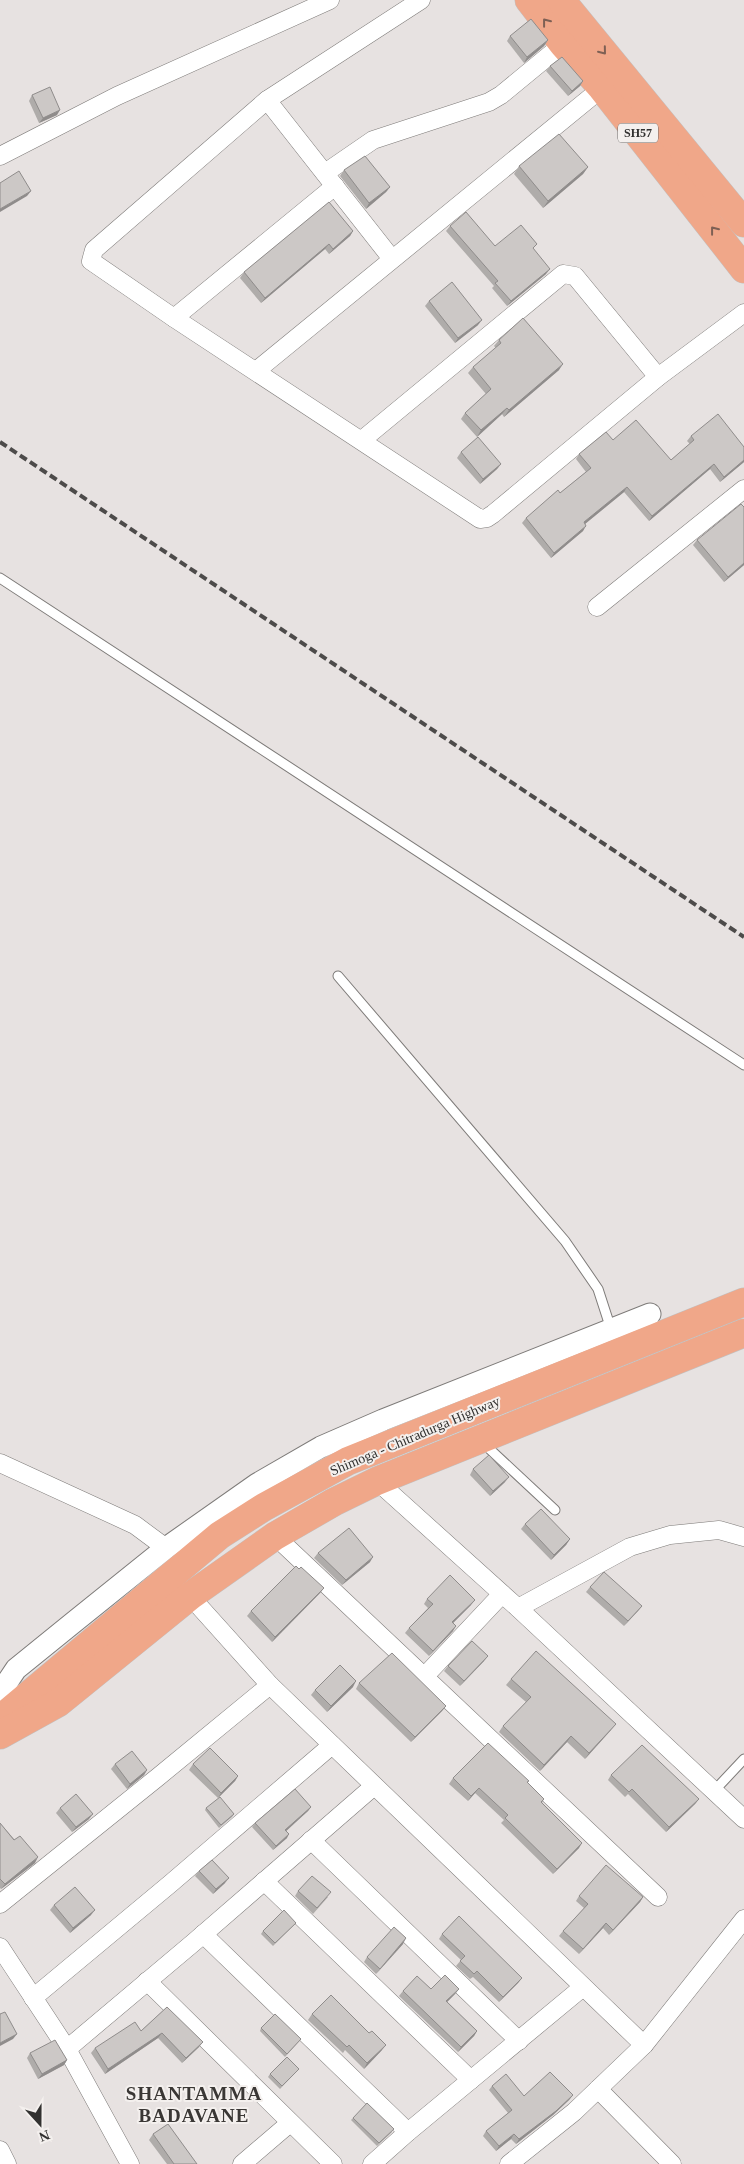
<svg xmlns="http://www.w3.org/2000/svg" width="744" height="2164" font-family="Georgia,serif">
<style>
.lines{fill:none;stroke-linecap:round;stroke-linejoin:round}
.service-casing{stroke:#7e7b79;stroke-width:11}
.minor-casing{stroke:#7e7b79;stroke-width:19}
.tertiary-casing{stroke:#7e7b79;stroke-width:23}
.primary-casing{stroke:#c2c1c1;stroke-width:29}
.service{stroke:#fff;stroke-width:9}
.minor{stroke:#fff;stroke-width:18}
.tertiary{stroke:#fff;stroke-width:21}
.primary{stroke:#f0a789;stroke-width:28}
.rail{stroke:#4d4b4a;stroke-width:4;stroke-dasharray:8 4;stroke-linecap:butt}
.wall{fill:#afacaa}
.shaded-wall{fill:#8f8c8b}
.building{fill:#ccc8c6;stroke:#8f8c8b}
.oneway{stroke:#7e6054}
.labels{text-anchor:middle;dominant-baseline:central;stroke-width:4;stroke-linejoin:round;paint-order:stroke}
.shield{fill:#f4f0ee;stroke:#6c6a69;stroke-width:1}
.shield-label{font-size:12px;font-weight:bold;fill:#323130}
.street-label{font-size:14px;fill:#323130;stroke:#f4f0ee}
.district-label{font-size:19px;font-weight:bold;letter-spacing:1px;fill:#3a3735;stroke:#f4f0ee}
</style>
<rect width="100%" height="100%" fill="#e7e2e1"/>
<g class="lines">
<!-- service casing -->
<g class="service-casing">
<g id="service">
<polyline points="0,578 744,1065"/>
<polyline points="338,976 565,1241 598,1289 611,1329"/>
<polyline points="482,1442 555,1510"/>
<polyline points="714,1791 744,1759"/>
</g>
</g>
<!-- minor casing -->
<g class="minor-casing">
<g id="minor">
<polyline points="421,0 267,100 94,250 91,261 174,318 480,519 487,518 493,514 658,377 744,313"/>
<polyline points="267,100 392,259"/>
<polyline points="0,156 117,96 330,0"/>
<polyline points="325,173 373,140 489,102 501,95 563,44"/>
<polyline points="174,318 335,186"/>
<polyline points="256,371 602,88"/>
<polyline points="362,440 563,274 575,276 658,377"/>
<polyline points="597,607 744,489"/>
<polyline points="0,1463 135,1525 166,1548"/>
<polyline points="377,1481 518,1608 744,1819"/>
<polyline points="275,1536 658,1897"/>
<polyline points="190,1596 270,1685 644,2045"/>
<polyline points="518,1608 630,1547 670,1535 719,1530 744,1537"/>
<polyline points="424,1677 502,1594"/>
<polyline points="311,1840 519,2041"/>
<polyline points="264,1881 471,2080"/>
<polyline points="0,1904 158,1777 270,1685"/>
<polyline points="203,1934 408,2132"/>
<polyline points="0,1947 67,2049 130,2164"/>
<polyline points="147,1981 333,2164"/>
<polyline points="33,1998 170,1884 332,1745"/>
<polyline points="67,2049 193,1943 374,1786"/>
<polyline points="598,2089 672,2164"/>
<polyline points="0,2150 7,2164"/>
<polyline points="242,2164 290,2123"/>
<polyline points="372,2164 408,2132 583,1987"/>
<polyline points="509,2164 574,2112 644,2045 744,1919"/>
</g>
</g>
<!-- tertiary casing -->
<g class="tertiary-casing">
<polyline id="tertiary" points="0,1693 16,1669 74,1622 166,1548 257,1484 321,1447 383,1420 650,1314"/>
</g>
<!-- primary casing -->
<g class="primary-casing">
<g id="primary">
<polyline points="529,0 563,44 602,88 744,269"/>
<polyline points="561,0 744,223"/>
<polyline points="0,1719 220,1535 264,1507 348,1461 744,1302"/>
<polyline points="0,1735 58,1703 190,1596 275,1536 334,1502 377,1481 744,1333"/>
</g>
</g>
<!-- service -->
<use href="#service" class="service"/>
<!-- minor -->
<use href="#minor" class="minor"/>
<!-- tertiary -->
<use href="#tertiary" class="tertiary"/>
<!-- primary -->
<use href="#primary" class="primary"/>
<!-- rail -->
<polyline class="rail" points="0,442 744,937"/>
</g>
<!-- wall -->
<g class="wall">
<polygon points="510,36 548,40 544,46 524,63 507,41"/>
<polygon points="550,66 583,81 580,86 568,96 546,71"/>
<polygon points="32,95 57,115 39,123 29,101"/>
<polygon points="519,166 588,167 583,174 543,208 514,174"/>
<polygon points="344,170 390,187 386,192 366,209 340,176"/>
<polygon points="450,226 495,246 534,249 546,274 507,306 492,288 494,286 446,231"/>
<polygon points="353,231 350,236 329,254 325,249 261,303 240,278 244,272"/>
<polygon points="429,301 478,325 455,343 425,306"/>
<polygon points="499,340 559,370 504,417 502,414 477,437 461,419 465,413 486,394 468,373 473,367 496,348 494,346"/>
<polygon points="691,436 744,447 744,462 720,482 710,469 649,521 624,492 585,524 583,531 551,558 522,523 526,518 560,493 586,472 576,459 579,454 613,440 671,460 690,444 687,441"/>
<polygon points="461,452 501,464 497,469 480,484 457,458"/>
<polygon points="697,540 744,565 724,582 693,545"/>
<polygon points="473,1469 505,1482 490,1496 470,1475"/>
<polygon points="525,1524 570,1539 566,1545 551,1560 521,1529"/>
<polygon points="318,1553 370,1562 342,1585 314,1558"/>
<polygon points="590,1587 642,1606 624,1626 586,1592"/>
<polygon points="324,1588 320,1593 272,1642 247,1616 251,1611"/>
<polygon points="427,1599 471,1605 453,1623 453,1631 429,1656 405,1633 409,1628 428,1608 424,1604"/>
<polygon points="484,1661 460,1686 444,1671 448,1666"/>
<polygon points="511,1679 611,1730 585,1759 567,1742 540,1771 499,1732 503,1726 526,1702 506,1685"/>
<polygon points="359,1683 446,1706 442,1711 411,1742 356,1689"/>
<polygon points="353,1687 327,1712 311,1695 315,1690"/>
<polygon points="115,1764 147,1770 144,1775 127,1789 111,1769"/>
<polygon points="193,1764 238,1776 235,1781 218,1798 189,1770"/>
<polygon points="611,1775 699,1799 695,1804 666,1832 628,1794 625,1797 608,1780"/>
<polygon points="453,1778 528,1783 544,1799 542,1803 579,1848 553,1874 501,1823 504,1820 475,1793 468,1801 449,1784"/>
<polygon points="311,1807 308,1811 286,1830 287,1838 273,1850 252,1827 255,1823"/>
<polygon points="60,1808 89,1819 72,1832 56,1813"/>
<polygon points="206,1808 234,1814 232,1817 219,1828 205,1810"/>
<polygon points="0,1823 35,1863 1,1889 0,1888"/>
<polygon points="199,1871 225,1883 213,1894 195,1876"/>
<polygon points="298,1891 328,1897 313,1914 295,1896"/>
<polygon points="579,1896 643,1897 640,1902 609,1935 603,1928 579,1954 559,1936 563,1931 584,1908 576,1901"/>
<polygon points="54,1905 91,1915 70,1933 50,1910"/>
<polygon points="296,1923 273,1946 261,1934 263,1931"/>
<polygon points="442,1934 522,1978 518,1983 499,2002 473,1977 470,1979 456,1966 461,1960 439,1939"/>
<polygon points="403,1944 376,1974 364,1962 367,1957"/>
<polygon points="431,1989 459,1989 455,1994 447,2002 477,2031 474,2036 458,2052 399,1996 403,1991"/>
<polygon points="167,2007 199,2047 182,2063 158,2038 105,2074 91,2053 95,2048 141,2031"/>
<polygon points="312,2014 382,2050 364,2069 345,2050 343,2053 308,2020"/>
<polygon points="261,2028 301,2039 285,2057 260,2031"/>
<polygon points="30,2053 67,2060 64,2065 38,2079 27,2058"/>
<polygon points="299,2069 280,2089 268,2077 270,2074"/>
<polygon points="492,2086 524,2096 573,2095 569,2100 553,2115 516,2144 511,2139 496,2151 483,2136 486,2131 508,2113 489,2090"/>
<polygon points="353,2118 392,2132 377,2146 351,2120"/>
<polygon points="153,2134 197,2164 167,2164 149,2140"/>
</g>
<!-- shaded-wall -->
<g class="shaded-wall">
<polygon points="548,40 544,46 524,63 527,57"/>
<polygon points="583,81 580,86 568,96 572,91"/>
<polygon points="60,110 57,115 39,123 43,118"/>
<polygon points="588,167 583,174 543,208 548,201"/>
<polygon points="390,187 386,192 366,209 369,203"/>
<polygon points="31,191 27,196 0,212 0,209"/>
<polygon points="353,231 350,236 329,254 333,249"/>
<polygon points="329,244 325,249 261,303 265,298"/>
<polygon points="550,269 546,274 507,306 511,301"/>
<polygon points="482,320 478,325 455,343 458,338"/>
<polygon points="563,364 559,370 504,417 509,410"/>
<polygon points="507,408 502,414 477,437 481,430"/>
<polygon points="744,460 744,462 720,482 724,477"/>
<polygon points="501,464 497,469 480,484 483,479"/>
<polygon points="714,464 710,469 649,521 652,516"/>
<polygon points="627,487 624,492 580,528 584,522"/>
<polygon points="586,526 583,531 551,558 554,553"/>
<polygon points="744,563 744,565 724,582 728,577"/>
<polygon points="509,1477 505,1482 490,1496 493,1491"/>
<polygon points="570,1539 566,1545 551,1560 554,1555"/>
<polygon points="373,1557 370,1562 342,1585 346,1580"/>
<polygon points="324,1588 320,1593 272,1642 275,1637"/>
<polygon points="475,1600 471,1605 449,1627 452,1622"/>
<polygon points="642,1606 638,1611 624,1626 628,1621"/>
<polygon points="456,1626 453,1631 429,1656 433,1651"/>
<polygon points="488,1656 484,1661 460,1686 464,1681"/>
<polygon points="356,1681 353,1687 327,1712 331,1706"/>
<polygon points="446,1706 442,1711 411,1742 415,1737"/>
<polygon points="616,1724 611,1730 585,1759 589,1753"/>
<polygon points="571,1736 567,1742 540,1771 544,1765"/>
<polygon points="147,1770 144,1775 127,1789 130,1784"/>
<polygon points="238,1776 235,1781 218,1798 221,1793"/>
<polygon points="479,1788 475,1793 468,1801 471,1796"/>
<polygon points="699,1799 695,1804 666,1832 669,1827"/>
<polygon points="311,1807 308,1811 283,1834 285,1830"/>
<polygon points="93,1814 89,1819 72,1832 76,1827"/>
<polygon points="289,1834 287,1838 273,1850 276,1846"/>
<polygon points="582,1843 579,1848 553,1874 557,1869"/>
<polygon points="38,1857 35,1863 1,1889 5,1884"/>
<polygon points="229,1878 225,1883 213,1894 216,1889"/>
<polygon points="643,1897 640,1902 609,1935 613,1930"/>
<polygon points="95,1910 91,1915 70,1933 73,1928"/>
<polygon points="606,1923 603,1928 579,1954 583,1949"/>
<polygon points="406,1938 403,1944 376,1974 380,1969"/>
<polygon points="522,1978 518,1983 499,2002 503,1997"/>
<polygon points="459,1989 455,1994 443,2006 446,2001"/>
<polygon points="477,2031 474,2036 458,2052 461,2047"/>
<polygon points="162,2033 158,2038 105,2074 108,2069"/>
<polygon points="17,2034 13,2039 0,2046 0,2043"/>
<polygon points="203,2042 199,2047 182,2063 186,2058"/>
<polygon points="386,2045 382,2050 364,2069 367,2063"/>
<polygon points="67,2060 64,2065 38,2079 42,2074"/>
<polygon points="573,2095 569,2100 553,2115 516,2144 519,2139"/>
<polygon points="514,2134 511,2139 496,2151 499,2146"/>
</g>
<!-- building -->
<g class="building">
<polygon points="531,19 548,40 527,57 510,36"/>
<polygon points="562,57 583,81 572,91 550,66"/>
<polygon points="50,87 60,110 43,118 32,95"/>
<polygon points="559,134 588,167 548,201 519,166"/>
<polygon points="365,156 390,187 369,203 344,170"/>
<polygon points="19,171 31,191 0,209 0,183"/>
<polygon points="329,202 353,231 333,249 329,244 265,298 244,272"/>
<polygon points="466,212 495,246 521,225 537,244 533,248 550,269 511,301 495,283 498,281 450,226"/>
<polygon points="452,282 482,320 458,338 429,301"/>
<polygon points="523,318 563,364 509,410 507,408 481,430 465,413 491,389 473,367 501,343 499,340"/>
<polygon points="718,414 744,447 744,460 724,477 714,464 652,516 627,487 584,522 586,526 554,553 526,518 558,490 560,493 591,468 579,454 606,432 613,440 636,420 671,460 694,440 691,436"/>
<polygon points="478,437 501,464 483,479 461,452"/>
<polygon points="741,504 744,507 744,563 728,577 697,540"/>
<polygon points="489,1455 509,1477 493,1491 473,1469"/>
<polygon points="541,1509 570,1539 554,1555 525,1524"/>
<polygon points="349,1528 373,1557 346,1580 318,1553"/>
<polygon points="296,1566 299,1569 301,1567 324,1588 275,1637 251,1611"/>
<polygon points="604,1572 642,1606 628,1621 590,1587"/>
<polygon points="450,1575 475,1600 452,1622 456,1626 433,1651 409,1628 433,1604 427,1599"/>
<polygon points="472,1641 488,1656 464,1681 448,1666"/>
<polygon points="536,1651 616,1724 589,1753 571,1736 544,1765 503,1726 531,1697 511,1679"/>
<polygon points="392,1653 446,1706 415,1737 359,1683"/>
<polygon points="340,1665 356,1681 331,1706 315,1690"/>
<polygon points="488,1743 529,1781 527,1782 544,1799 541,1802 582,1843 557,1869 505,1818 508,1815 479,1788 471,1796 453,1778"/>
<polygon points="642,1745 699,1799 669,1827 632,1789 629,1792 611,1775"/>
<polygon points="210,1748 238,1776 221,1793 193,1764"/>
<polygon points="132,1751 147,1770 130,1784 115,1764"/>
<polygon points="295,1789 311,1807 285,1830 289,1834 276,1846 255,1823"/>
<polygon points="76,1794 93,1814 76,1827 60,1808"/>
<polygon points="220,1797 234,1814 221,1825 206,1808"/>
<polygon points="0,1823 14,1840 20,1836 38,1857 5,1884 0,1879"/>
<polygon points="212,1860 229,1878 216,1889 199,1871"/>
<polygon points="606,1865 643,1897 613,1930 606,1923 583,1949 563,1931 588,1904 579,1896"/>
<polygon points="312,1876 331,1892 317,1908 298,1891"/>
<polygon points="75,1887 95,1910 73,1928 54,1905"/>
<polygon points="284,1910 296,1923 275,1943 263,1931"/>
<polygon points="459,1916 522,1978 503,1997 477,1971 474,1974 460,1961 465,1956 442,1934"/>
<polygon points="394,1927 406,1938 380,1969 367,1957"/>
<polygon points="445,1975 459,1989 446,2001 477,2031 461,2047 403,1991 417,1976 431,1989"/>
<polygon points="331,1995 369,2033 372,2031 386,2045 367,2063 349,2045 347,2047 312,2014"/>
<polygon points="167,2007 203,2042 186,2058 162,2033 108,2069 95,2048 135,2022 141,2031"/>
<polygon points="5,2012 17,2034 0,2043 0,2014"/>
<polygon points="275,2014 301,2039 287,2054 261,2028"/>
<polygon points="55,2040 67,2060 42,2074 30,2053"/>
<polygon points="287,2057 299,2069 282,2086 270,2074"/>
<polygon points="550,2072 573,2095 556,2111 519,2139 514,2134 499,2146 486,2131 512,2110 492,2086 506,2074 524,2096"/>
<polygon points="367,2103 394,2129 379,2143 353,2118"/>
<polygon points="168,2124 197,2164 174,2164 153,2134"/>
</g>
<!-- one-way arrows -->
<defs><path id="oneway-chevron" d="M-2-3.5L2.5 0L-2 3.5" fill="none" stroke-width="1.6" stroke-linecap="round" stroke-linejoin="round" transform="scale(1.25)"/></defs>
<g class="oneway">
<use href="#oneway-chevron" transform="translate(546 22) rotate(-128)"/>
<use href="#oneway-chevron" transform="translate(603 51) rotate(51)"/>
<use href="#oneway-chevron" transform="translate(714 230) rotate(-128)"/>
</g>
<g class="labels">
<!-- shield labels -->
<rect class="shield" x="618" y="123.5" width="40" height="19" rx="4"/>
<g class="shield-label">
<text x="638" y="133">SH57</text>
</g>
<!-- street labels -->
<g class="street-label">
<text transform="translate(415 1436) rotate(-23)">Shimoga - Chitradurga Highway</text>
</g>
<!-- district labels -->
<g class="district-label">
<text x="194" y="2093">SHANTAMMA<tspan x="194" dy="22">BADAVANE</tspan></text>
</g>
</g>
<!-- north arrow -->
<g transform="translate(40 2124) rotate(159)" stroke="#f4f0ee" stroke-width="4" paint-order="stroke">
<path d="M0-4L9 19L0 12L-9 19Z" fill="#323130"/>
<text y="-8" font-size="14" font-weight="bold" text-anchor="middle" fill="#323130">N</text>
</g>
</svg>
